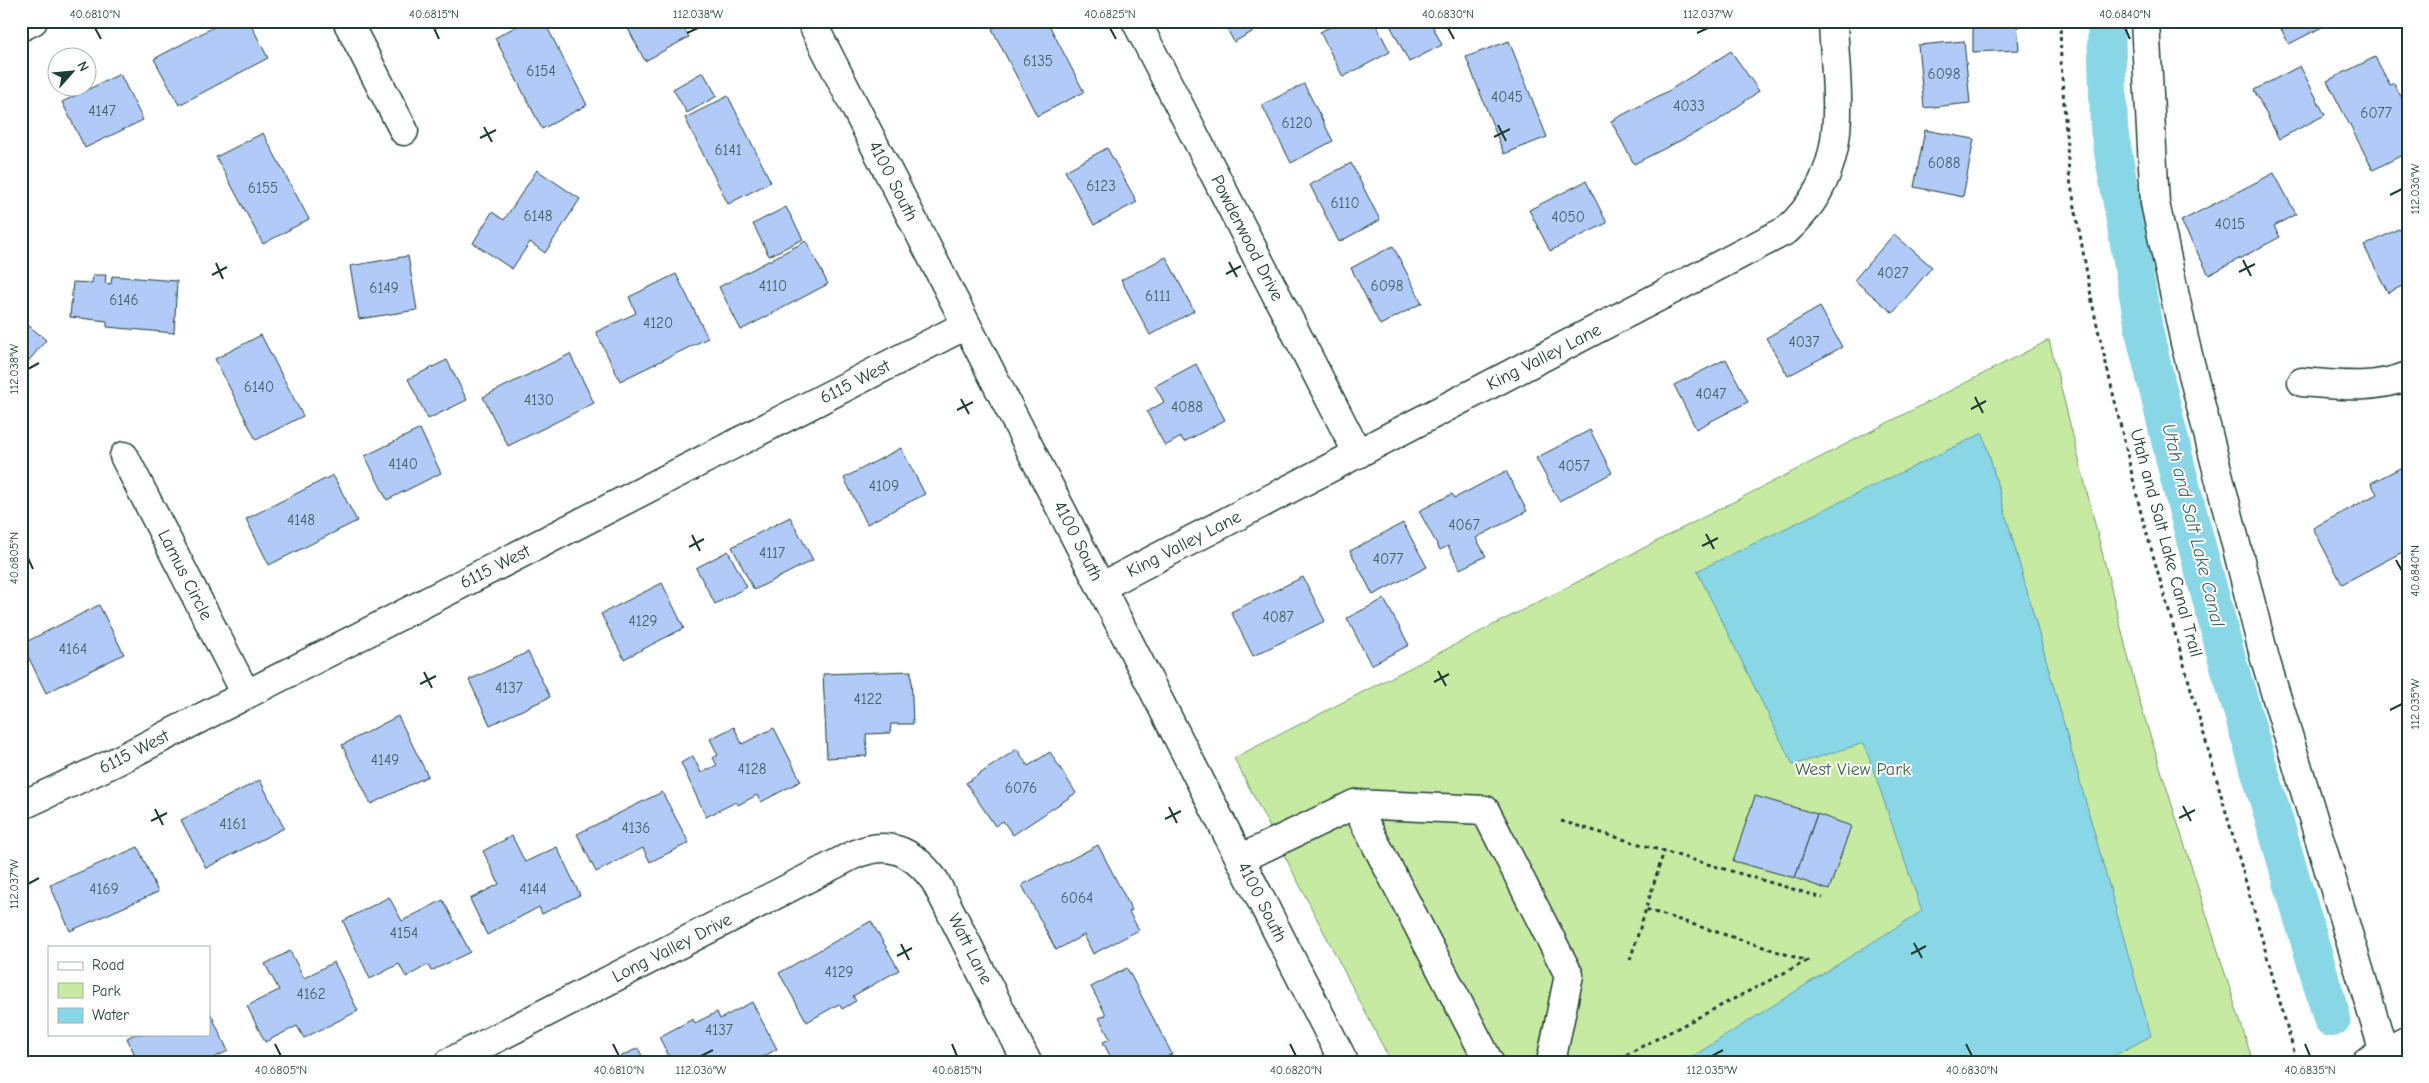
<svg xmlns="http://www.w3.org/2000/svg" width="2429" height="1083" font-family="'Comic Neue',sans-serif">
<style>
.green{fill:#c7eaa3;stroke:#73946c}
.water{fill:#89d7e6;stroke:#5f999f}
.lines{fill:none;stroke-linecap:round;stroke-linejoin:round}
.canal{stroke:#89d7e6;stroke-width:38}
.building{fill:#b2caf8;stroke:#1f3d34}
.minor-casing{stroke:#1f3d34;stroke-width:31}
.major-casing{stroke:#1f3d34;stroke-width:31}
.path{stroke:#1f3d34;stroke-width:3;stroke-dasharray:4 4;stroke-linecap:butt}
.minor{stroke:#fff;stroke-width:28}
.major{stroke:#fff;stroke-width:28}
.ticks{fill:none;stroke:#1f3d34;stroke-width:2}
.labels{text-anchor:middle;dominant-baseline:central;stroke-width:4;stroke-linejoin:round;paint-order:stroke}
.number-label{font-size:15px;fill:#446065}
.street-label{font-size:18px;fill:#1f3d34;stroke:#fff}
.park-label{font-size:18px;fill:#41604a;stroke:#fff}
.water-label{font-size:19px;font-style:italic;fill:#3a6460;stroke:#fff}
.neatline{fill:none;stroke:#1f3d34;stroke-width:2}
.ticks-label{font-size:12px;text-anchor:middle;fill:#1f3d34}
</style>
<rect width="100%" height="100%" fill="#fff"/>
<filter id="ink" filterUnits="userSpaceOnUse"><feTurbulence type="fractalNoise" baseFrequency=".02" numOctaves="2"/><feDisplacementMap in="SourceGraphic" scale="10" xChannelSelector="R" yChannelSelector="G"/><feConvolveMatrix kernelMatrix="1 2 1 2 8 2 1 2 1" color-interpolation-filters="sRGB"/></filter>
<g filter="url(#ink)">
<!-- green -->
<polygon class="green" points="2049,340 2139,700 2253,1062 1391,1062 1234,758"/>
<!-- water -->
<polygon class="water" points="1983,433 2151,1036 2102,1062 1684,1062 1922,911 1864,743 1793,765 1697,571"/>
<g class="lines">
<!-- canal -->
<polyline class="canal" points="2106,21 2109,129 2145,335 2180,482 2227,659 2332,1018"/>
</g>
<!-- building -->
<g class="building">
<polygon points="225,21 249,21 268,58 179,105 154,59"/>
<polygon points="526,21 544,21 587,105 542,129 495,38"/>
<polygon points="624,21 680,21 689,37 645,61"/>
<polygon points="1006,21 1047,21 1084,92 1037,116 992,29"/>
<polygon points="1223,21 1272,21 1234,42"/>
<polygon points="1341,21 1374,21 1390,52 1343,77 1320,32"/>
<polygon points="1388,21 1430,21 1442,45 1409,62"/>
<polygon points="1973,21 2017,21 2019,50 1973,52"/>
<polygon points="2277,21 2331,21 2332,22 2289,44"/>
<polygon points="1509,41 1547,137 1504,154 1466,57"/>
<polygon points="1964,41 1970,103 1924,108 1918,45"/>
<polygon points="1731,51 1759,91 1715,123 1634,164 1611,121 1670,90"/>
<polygon points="2375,57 2390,85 2394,83 2408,110 2408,115 2404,117 2408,125 2408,152 2373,170 2327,81"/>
<polygon points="2300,66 2325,115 2279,139 2254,90"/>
<polygon points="703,72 717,96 687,113 673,89"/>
<polygon points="120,74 143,120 85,148 62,102"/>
<polygon points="1304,84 1333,141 1291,163 1262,105"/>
<polygon points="728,96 771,182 728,204 685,118"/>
<polygon points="1925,130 1974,139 1963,197 1914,187"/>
<polygon points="263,133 309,219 263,244 216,157"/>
<polygon points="1107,148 1137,202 1094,225 1065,171"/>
<polygon points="1351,163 1380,220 1339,242 1310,185"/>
<polygon points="537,170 580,199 545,253 530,242 512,269 473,243 492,212 504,220"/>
<polygon points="2274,173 2296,214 2274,226 2280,237 2209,275 2181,221"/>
<polygon points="1586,181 1607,223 1550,251 1529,210"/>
<polygon points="786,207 803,239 769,256 753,224"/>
<polygon points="2408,224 2408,283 2388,293 2364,246"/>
<polygon points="1894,234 1932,267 1893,313 1854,280"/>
<polygon points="806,241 828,284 741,330 719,287"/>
<polygon points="1393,246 1422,303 1380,325 1351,268"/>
<polygon points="408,256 417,310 359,319 350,266"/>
<polygon points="1166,257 1194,311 1150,335 1121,280"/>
<polygon points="676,274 708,338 620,381 596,332 636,313 629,297"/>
<polygon points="93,275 106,275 105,283 111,284 112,276 177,281 174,333 107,327 107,321 70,317 73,282 92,283"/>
<polygon points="1820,307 1842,347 1788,376 1766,338"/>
<polygon points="21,319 46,340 21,370"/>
<polygon points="261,335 303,416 256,440 215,359"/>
<polygon points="570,354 594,403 508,446 483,397"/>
<polygon points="1726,359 1748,402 1696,429 1674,385"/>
<polygon points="447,360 467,400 428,419 408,379"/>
<polygon points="1196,364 1225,420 1184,442 1181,437 1165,446 1147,412 1164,402 1155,386"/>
<polygon points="420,429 441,473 387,500 365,456"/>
<polygon points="1590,430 1612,473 1559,501 1536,458"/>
<polygon points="901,448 925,494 867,524 844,478"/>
<polygon points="2408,464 2408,549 2342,584 2313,528 2377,494 2371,483"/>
<polygon points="1506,471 1527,511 1476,538 1486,556 1460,569 1448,546 1440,550 1419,511 1452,494 1455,498"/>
<polygon points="333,475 357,521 269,565 246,519"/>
<polygon points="790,517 813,560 754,590 732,547"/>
<polygon points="1403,523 1427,567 1373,595 1350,551"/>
<polygon points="728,551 747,587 715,604 696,568"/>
<polygon points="1303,577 1325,621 1253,656 1231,612"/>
<polygon points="662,583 684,628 624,659 601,614"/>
<polygon points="1384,599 1409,645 1371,665 1347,618"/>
<polygon points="99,605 124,654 46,693 22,644"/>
<polygon points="528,652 550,697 490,725 469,680"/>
<polygon points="911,671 913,724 891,724 890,733 866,734 867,756 827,758 823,674"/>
<polygon points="398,716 428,776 371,804 342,745"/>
<polygon points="734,727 742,744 774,728 801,781 761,802 757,795 738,805 736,802 706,817 681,763 693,756 701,773 717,765 713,758 718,755 710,739"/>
<polygon points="1017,749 1028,766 1050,752 1076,793 1013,835 1003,821 995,826 966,783"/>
<polygon points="260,780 284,828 206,868 181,820"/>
<polygon points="662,792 689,843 650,862 643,848 596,872 577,834"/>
<polygon points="1755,796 1817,814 1795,878 1733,861"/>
<polygon points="1817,814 1851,826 1829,890 1795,878"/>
<polygon points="512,836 525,862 557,847 580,895 542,914 539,907 487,935 470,899 499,884 483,851"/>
<polygon points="1098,845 1132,910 1129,912 1139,930 1093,954 1084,935 1056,950 1022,885"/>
<polygon points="138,847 158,892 70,931 50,885"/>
<polygon points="389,897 402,921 443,900 470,952 431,971 428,965 406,977 399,964 370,979 343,921"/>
<polygon points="871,921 899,970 853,996 856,1001 842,1009 839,1004 807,1022 779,973"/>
<polygon points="290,951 304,978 334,962 358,1011 304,1038 297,1026 265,1042 247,1006 279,990 265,964"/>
<polygon points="1127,968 1172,1054 1157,1062 1113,1062 1103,1042 1110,1039 1099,1018 1106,1015 1091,987"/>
<polygon points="752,1002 777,1049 754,1062 672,1062 659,1037 693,1019 695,1023 717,1012 720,1019"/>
<polygon points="209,1010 228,1051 209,1060 210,1062 138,1062 127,1038 135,1034 209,1034"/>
<polygon points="638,1048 645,1062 610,1062"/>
</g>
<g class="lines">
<!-- minor casing -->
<g class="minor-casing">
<g id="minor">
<polyline points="347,21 404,131"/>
<polyline points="1136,21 1358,454"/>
<polyline points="2145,21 2155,203 2185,343 2265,659 2387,1062"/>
<polyline points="21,27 33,21"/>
<path d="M 2302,382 C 2339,385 2372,390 2408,376"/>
<polyline points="124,456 246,694"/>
<path d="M 1101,587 L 1787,230 C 1853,169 1836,102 1833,21"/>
<polyline points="1355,804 1489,1062"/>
<polyline points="21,806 113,763 966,325"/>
<polyline points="1240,859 1355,804 1485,810 1569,975 1551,1062"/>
<path d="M 450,1062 L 851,856 C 888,839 912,850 935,881 L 1027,1062"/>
<polyline points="2366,1062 2408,1040"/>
</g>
</g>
<!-- major casing -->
<g class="major-casing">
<polyline id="major" points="811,21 1344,1062"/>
</g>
<!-- path -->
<g class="path">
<polyline points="2060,21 2061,62 2069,174 2094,312 2141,513 2297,1062"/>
<polyline points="1561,821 1823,898"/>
<polyline points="1630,960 1664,851"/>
<polyline points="1612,1062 1807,961 1645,909"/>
</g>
<!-- minor -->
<use href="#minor" class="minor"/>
<!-- major -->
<use href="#major" class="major"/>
</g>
</g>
<!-- ticks -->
<path class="ticks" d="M 95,28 L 101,39M 434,28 L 439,39M 1110,28 L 1116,39M 1448,28 L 1454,39M 2125,28 L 2130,39M 687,33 L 698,28M 1697,33 L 1708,28M 1498,125 L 1506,141M 484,127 L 492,142M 1494,137 L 1510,129M 480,138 L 496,130M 2390,195 L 2402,189M 2243,260 L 2251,276M 1229,262 L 1237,277M 216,263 L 223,279M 2239,272 L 2255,264M 1226,274 L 1241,266M 212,275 L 227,267M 28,369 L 39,363M 1975,397 L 1983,413M 961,399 L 969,414M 1971,409 L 1986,401M 957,410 L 973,402M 1706,534 L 1714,549M 692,535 L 700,551M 1702,546 L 1718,538M 689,547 L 704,539M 28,558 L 33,569M 2396,560 L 2402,571M 1438,671 L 1446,686M 424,672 L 432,688M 1434,682 L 1449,674M 420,684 L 436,676M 2390,710 L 2402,704M 2183,806 L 2191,821M 1169,807 L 1177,823M 155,809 L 163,825M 2179,818 L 2195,810M 1165,819 L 1181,811M 151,821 L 167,813M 28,884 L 39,878M 1914,943 L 1922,958M 901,944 L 909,960M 1911,954 L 1926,946M 897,956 L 912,948M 275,1044 L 281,1056M 613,1044 L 619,1056M 952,1044 L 957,1056M 1290,1044 L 1296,1056M 1966,1044 L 1972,1056M 2305,1044 L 2310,1056M 701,1056 L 713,1050M 1712,1056 L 1723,1050"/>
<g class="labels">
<!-- number labels -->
<g class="number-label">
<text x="1038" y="61">6135</text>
<text x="541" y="71">6154</text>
<text x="1944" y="74">6098</text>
<text x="1507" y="97">4045</text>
<text x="1689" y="106">4033</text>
<text x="102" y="111">4147</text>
<text x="2376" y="113">6077</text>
<text x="1297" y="123">6120</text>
<text x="728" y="150">6141</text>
<text x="1944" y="163">6088</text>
<text x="1101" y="186">6123</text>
<text x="263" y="188">6155</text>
<text x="1345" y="203">6110</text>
<text x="538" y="216">6148</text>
<text x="1568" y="217">4050</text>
<text x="2230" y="224">4015</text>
<text x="1893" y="273">4027</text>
<text x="773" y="286">4110</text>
<text x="1387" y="286">6098</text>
<text x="384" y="288">6149</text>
<text x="1158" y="296">6111</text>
<text x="124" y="300">6146</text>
<text x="658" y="323">4120</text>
<text x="1804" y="342">4037</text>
<text x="259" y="387">6140</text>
<text x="1711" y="394">4047</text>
<text x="539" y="400">4130</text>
<text x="1187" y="407">4088</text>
<text x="403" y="464">4140</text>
<text x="1574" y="466">4057</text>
<text x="884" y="486">4109</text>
<text x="301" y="520">4148</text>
<text x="1464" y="525">4067</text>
<text x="772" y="553">4117</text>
<text x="1388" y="559">4077</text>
<text x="1278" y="617">4087</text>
<text x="643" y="621">4129</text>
<text x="73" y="649">4164</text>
<text x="509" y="688">4137</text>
<text x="868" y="699">4122</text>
<text x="385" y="760">4149</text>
<text x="752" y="769">4128</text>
<text x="1021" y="788">6076</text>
<text x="233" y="824">4161</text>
<text x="636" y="828">4136</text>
<text x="104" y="889">4169</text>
<text x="533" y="889">4144</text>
<text x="1077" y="898">6064</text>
<text x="404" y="933">4154</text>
<text x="839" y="972">4129</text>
<text x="311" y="994">4162</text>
<text x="719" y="1030">4137</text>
</g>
<!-- street labels -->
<g class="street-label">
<text transform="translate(893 181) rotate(63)">4100 South</text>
<text transform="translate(1247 238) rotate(63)">Powderwood Drive</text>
<text transform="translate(1544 357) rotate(-27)">King Valley Lane</text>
<text transform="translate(855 382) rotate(-27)">6115 West</text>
<text transform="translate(1078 541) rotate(63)">4100 South</text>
<text transform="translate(2166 543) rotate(75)">Utah and Salt Lake Canal Trail</text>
<text transform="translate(1184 544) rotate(-27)">King Valley Lane</text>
<text transform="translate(495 567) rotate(-27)">6115 West</text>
<text transform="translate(185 575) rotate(63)">Lamus Circle</text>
<text transform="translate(134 752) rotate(-27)">6115 West</text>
<text transform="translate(1262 902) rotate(63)">4100 South</text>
<text transform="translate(672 948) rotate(-27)">Long Valley Drive</text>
<text transform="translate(970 949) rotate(63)">Watt Lane</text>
</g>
<!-- park labels -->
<g class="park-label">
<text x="1853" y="769">West View Park</text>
</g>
<!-- water labels -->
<g class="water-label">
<text transform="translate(2193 525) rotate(76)">Utah and Salt Lake Canal</text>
</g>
</g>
<!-- margin -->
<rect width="2429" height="1083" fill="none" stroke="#fff" stroke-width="55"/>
<!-- legend -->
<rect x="48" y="946" width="162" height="90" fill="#ffffff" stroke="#a5b1ae"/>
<rect x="58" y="962" width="25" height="8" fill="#ffffff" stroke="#a5b1ae"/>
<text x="92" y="970" font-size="15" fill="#1f3d34">Road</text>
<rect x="58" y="983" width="25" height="15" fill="#c7eaa3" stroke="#a5b1ae"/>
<text x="92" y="996" font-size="15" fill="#1f3d34">Park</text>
<rect x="58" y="1008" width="25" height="15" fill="#89d7e6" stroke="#a5b1ae"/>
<text x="92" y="1020" font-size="15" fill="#1f3d34">Water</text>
<!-- north arrow -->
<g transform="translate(72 72) rotate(63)"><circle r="24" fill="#ffffff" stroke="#a5b1ae"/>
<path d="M0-4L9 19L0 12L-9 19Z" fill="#1f3d34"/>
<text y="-8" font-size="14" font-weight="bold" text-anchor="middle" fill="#1f3d34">N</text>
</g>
<rect x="28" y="28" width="2374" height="1028" class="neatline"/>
<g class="ticks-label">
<text x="95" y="18">40.6810°N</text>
<text x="434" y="18">40.6815°N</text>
<text x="698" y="18">112.038°W</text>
<text x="1110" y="18">40.6825°N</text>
<text x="1448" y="18">40.6830°N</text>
<text x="1708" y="18">112.037°W</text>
<text x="2125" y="18">40.6840°N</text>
<text transform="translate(2415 189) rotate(-90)" y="4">112.036°W</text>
<text transform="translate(14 369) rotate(-90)" y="4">112.038°W</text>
<text transform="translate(14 558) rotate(-90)" y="4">40.6805°N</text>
<text transform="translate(2415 571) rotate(-90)" y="4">40.6840°N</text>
<text transform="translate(2415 704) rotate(-90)" y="4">112.035°W</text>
<text transform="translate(14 884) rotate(-90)" y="4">112.037°W</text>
<text x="281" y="1074">40.6805°N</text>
<text x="619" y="1074">40.6810°N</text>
<text x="701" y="1074">112.036°W</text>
<text x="957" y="1074">40.6815°N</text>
<text x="1296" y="1074">40.6820°N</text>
<text x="1712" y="1074">112.035°W</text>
<text x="1972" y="1074">40.6830°N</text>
<text x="2310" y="1074">40.6835°N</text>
</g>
</svg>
